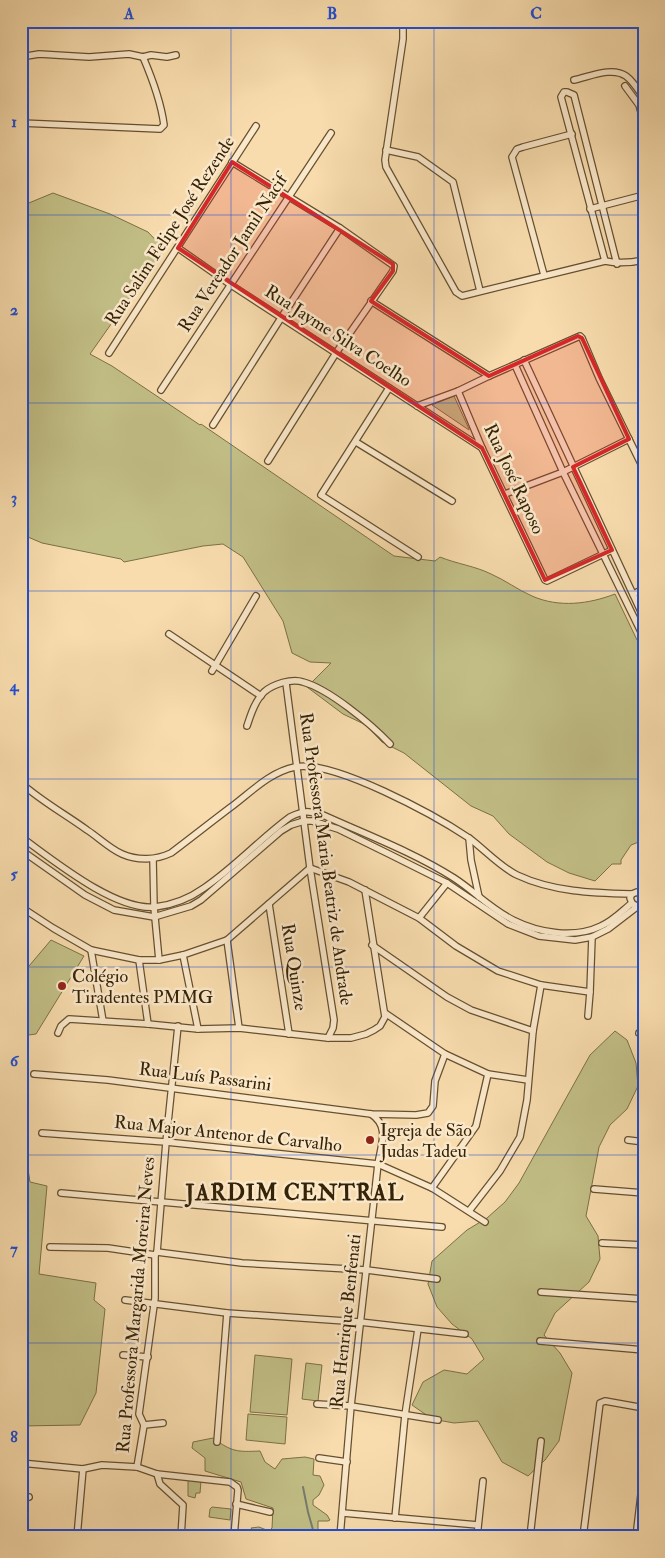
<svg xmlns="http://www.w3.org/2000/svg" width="665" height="1558" font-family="'IM FELL Double Pica',serif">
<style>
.green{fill:#c2bf86;stroke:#7c7046}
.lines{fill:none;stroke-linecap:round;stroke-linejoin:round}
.stream{stroke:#767d6d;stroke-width:2}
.minor-casing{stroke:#665030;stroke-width:8}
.minor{stroke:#fae8ca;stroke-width:5.5}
.marked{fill:#d62828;fill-opacity:0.2;stroke:#d62828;stroke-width:4;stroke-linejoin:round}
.grid{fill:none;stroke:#1d4ed8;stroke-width:1;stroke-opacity:0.55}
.poi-dot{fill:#8f2418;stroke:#fae8ca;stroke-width:2}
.labels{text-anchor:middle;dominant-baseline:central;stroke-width:5;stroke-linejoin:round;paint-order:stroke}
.street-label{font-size:18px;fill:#362206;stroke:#fae8ca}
.poi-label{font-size:18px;fill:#362206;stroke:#fae8ca;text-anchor:start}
.district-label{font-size:22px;font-weight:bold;letter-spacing:1px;fill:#362206;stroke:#fae8ca}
.neatline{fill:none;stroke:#1d4ed8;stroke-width:2}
.grid-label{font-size:16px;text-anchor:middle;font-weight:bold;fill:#1d4ed8}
</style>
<rect width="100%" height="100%" fill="#f8dcad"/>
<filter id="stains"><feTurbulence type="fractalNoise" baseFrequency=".004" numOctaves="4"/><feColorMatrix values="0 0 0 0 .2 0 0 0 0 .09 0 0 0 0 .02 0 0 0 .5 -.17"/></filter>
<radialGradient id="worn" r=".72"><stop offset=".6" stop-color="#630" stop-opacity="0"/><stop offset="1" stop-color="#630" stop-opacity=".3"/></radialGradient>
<!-- green -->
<g class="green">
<path d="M 53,193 L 110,214 L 148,232 L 164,249 L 90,354 L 112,366 L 200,425 L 201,424 L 394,556 L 435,561 L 440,557 C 457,564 475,566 491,574 C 505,580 518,590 532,596 C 559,608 589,604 615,594 L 637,640 L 644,648 L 644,840 L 631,845 L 621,860 L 621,864 L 612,864 L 595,881 L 569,873 L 547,862 L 509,834 L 493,816 L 471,806 L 404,753 L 382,742 L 366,725 L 343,714 L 307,687 L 331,663 L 310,662 L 292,653 L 283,621 L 243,557 L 223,544 L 203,546 L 124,562 L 121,559 L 42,543 L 21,534 L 21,204 L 24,205 Z"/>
<polygon points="454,396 469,429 469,430 432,405"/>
<polygon points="51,940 84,956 36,1034 21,1036 21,966 29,966"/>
<polygon points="615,1031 627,1040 636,1063 638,1086 627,1109 610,1125 599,1147 586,1216 598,1236 600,1259 589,1282 555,1313 544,1335 560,1353 572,1373 559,1441 545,1460 528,1476 502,1462 478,1421 454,1423 432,1419 412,1405 423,1382 444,1370 467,1374 484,1359 472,1339 452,1324 437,1307 428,1284 432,1261 467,1230 487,1218 505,1202 519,1183 590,1055"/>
<polygon points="21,1124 30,1182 47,1186 39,1274 96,1283 94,1300 105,1309 96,1393 80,1425 21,1426"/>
<polygon points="255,1355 292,1359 287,1415 250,1412"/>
<polygon points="306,1363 322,1365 318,1401 302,1399"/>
<polygon points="248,1414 287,1417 285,1444 246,1440"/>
<path d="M 213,1438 C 232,1452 237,1452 260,1451 L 265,1462 L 275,1469 L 282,1459 L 305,1457 L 314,1459 L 313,1475 L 320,1476 L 324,1485 L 319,1495 L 313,1500 L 313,1505 L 327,1515 L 330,1520 L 328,1521 L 318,1521 L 318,1537 L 296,1537 L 296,1534 L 278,1533 L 275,1537 L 258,1537 L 251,1528 L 259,1527 L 269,1531 L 272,1528 L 273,1508 L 246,1499 L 241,1482 L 205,1471 L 205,1458 L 192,1448 L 193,1442 Z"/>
<polygon points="188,1479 201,1481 200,1493 196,1493 195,1498 188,1496"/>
<polygon points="212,1507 231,1509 230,1520 209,1517 210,1509"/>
</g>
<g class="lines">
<!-- stream -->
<polyline class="stream" points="303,1487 308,1512 315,1537"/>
<!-- minor casing -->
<g class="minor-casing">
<g id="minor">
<path d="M 403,21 L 403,39 L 385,160 L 386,167 L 456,292 L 462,296 L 605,261 C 619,264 630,263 644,260"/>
<polyline points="21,57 39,54 89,57 129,54 143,57 151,55 167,57 176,55"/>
<path d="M 574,80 C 589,77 612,66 626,76 C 633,81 639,91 644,98"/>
<polyline points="625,86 639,105 644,123"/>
<path d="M 21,123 L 160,129 L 164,125 C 161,102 152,78 143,57"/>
<polyline points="386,150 418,157 453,182 480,291"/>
<polyline points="232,162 340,228 394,266 393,271 336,353 268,461"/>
<polyline points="590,209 644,195"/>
<polyline points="178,248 231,285 482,448"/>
<polyline points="605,261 561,97 564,92 567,92 574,95 617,264"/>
<polyline points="544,275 512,157 517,149 523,147 572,134"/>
<polyline points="371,301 489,376"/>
<polyline points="109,353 256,126"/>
<polyline points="524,360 644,618"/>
<polyline points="515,365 563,472 644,638"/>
<polyline points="389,388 321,495 418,557"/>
<polyline points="161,390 331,133"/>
<polyline points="458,391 482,448 545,580 547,581 612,550"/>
<polyline points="417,406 458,391 489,376 580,336 582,338 599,378 644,470"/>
<polyline points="213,425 281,318 340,228"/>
<polyline points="356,442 452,501"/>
<polyline points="505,494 563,472 629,439"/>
<polyline points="21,520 25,528"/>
<polyline points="633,594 644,589"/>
<polyline points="169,634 261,696"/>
<polyline points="212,671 256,596"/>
<polyline points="286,683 310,868 334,1020 333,1028 328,1038"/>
<path d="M 247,726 C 251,714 255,701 264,692 C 273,684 292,678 303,682 C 329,689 371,724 390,744"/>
<path d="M 21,783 C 41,801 65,814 87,830 C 98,837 110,849 122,854 C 138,861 156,860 171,853 C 191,838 211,822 231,807 C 251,792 270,772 295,767 C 333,759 436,816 469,838 C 484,849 500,867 517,875 C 553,892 593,893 632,894"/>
<path d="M 21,837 C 53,860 115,911 155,907 C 172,905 190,898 204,888 C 235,867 260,839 290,817 C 304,810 308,811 323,815 C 367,835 413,852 454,878 C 474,891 491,909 513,920 C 539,933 574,939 601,926 C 613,921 622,911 632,903"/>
<polyline points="469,838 471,860 479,897"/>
<polyline points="21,850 85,895 114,910 154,917 191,906 201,900 281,831 291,825 304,821 312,821 338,829 391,855 447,883 508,924 539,936 575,940 592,937 608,929 638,906"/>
<polyline points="153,859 154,907 159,960"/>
<polyline points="644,897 637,892 632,894 630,898 632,903 636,906 640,905 644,901"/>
<polyline points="269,904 289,1034"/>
<polyline points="21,907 53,928 91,950 139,960 159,960 183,955 227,940 310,868 349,882 419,918 456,946 498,971 541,985 590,992"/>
<polyline points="419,918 447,883"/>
<polyline points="227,940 239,1028"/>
<polyline points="642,943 644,947"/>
<polyline points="372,945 447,997 471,1010 533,1031"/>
<polyline points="91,950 103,1021"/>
<polyline points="183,955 198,1029"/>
<polyline points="139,960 148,1024"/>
<polyline points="385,1013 445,1054 488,1074 528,1080"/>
<polyline points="588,1016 590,992 592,937"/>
<polyline points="58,1033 61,1026 69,1019 148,1024 198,1029 239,1028 328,1038 351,1038 366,1034 374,1030 380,1026 385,1017 365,890"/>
<polyline points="639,1033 644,1034"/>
<polyline points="34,1074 108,1080 371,1114 416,1115 428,1113 433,1106 435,1081 445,1054"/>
<polyline points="42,1133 166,1142 378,1164 432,1188 485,1222"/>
<polyline points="628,1140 644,1142"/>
<polyline points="432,1188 476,1126 488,1074"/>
<polyline points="594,1189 644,1193"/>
<polyline points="61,1193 442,1227"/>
<polyline points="469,1211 500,1171 520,1137 527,1100 533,1031 541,985"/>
<polyline points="602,1243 644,1245"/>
<polyline points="50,1247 108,1248 155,1255"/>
<polyline points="157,1252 242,1263 367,1270 437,1279"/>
<polyline points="541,1292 644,1299"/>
<polyline points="125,1300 227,1313 360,1322 465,1334"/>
<polyline points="540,1341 644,1350"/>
<polyline points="123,1355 148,1357"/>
<polyline points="317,1404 351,1406 438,1420"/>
<polyline points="144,1425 163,1423"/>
<polyline points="217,1442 227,1313"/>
<polyline points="319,1458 347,1462"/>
<polyline points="21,1463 83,1469 102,1465 137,1467 157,1474 230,1482 237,1487 238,1490 234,1537"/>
<polyline points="137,1467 144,1425 139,1414 155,1298 155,1255 157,1252 166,1142 178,1026"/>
<polyline points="157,1474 160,1484 183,1505 181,1537"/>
<polyline points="21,1499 29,1497"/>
<polyline points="236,1504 270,1512"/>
<polyline points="343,1513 478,1525"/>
<polyline points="395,1518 405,1415 418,1329"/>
<polyline points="77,1537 83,1469"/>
<polyline points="293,1537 294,1536"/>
<path d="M 340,1537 L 351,1406 L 378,1164 C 381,1145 390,1126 371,1114"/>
<polyline points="477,1537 483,1481"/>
<polyline points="530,1537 541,1441"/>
<polyline points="583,1537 600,1403 605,1401 644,1408"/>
<polyline points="636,1537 644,1469"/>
</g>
</g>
<!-- minor -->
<use href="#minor" class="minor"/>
</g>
<!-- marked area -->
<path class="marked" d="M 232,162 L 393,264 L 393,271 L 371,301 L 489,376 L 578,336 L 582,338 L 629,439 L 573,467 L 612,550 L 545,580 L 482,448 L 178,248 Z"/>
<!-- grid -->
<path class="grid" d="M 231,21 L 231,1537M 434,21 L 434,1537M 21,215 L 644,215M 21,403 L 644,403M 21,591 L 644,591M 21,779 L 644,779M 21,967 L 644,967M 21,1155 L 644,1155M 21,1343 L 644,1343"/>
<!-- markers -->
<g class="poi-dot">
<circle cx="62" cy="986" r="5"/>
<circle cx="370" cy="1140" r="5"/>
</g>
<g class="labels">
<!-- street labels -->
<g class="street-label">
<text transform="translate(170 231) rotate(-57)">Rua Salim Felipe José Rezende</text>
<text transform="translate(233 253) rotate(-57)">Rua Vereador Jamil Nacif</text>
<text transform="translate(338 336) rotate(33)">Rua Jayme Silva Coelho</text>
<text transform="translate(514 479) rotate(65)">Rua José Raposo</text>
<text transform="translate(326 859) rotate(82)">Rua Professora Maria Beatriz de Andrade</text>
<text transform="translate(294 967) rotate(81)">Rua Quinze</text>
<text transform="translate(205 1077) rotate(7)">Rua Luís Passarini</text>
<text transform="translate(228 1134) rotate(6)">Rua Major Antenor de Carvalho</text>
<text transform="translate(136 1305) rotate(-85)">Rua Professora Margarida Moreira Neves</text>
<text transform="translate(346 1321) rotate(-84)">Rua Henrique Benfenati</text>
</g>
<!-- poi labels -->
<g class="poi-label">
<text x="72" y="976">Colégio<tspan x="72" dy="21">Tiradentes PMMG</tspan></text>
<text x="380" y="1130">Igreja de São<tspan x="380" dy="21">Judas Tadeu</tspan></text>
</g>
<!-- district labels -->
<g class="district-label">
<text x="295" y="1193">JARDIM CENTRAL</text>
</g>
</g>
<!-- margin -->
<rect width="665" height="1558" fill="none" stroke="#f8dcad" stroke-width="55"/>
<rect x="28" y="28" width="610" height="1502" class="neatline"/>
<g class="grid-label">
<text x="129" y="19">A</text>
<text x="332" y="19">B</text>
<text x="536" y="19">C</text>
<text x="14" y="127">1</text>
<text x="14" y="315">2</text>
<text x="14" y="503">3</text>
<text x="14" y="691">4</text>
<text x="14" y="879">5</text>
<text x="14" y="1066">6</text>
<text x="14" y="1254">7</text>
<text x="14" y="1442">8</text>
</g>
<rect width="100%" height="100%" filter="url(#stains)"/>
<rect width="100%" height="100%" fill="url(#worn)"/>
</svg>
